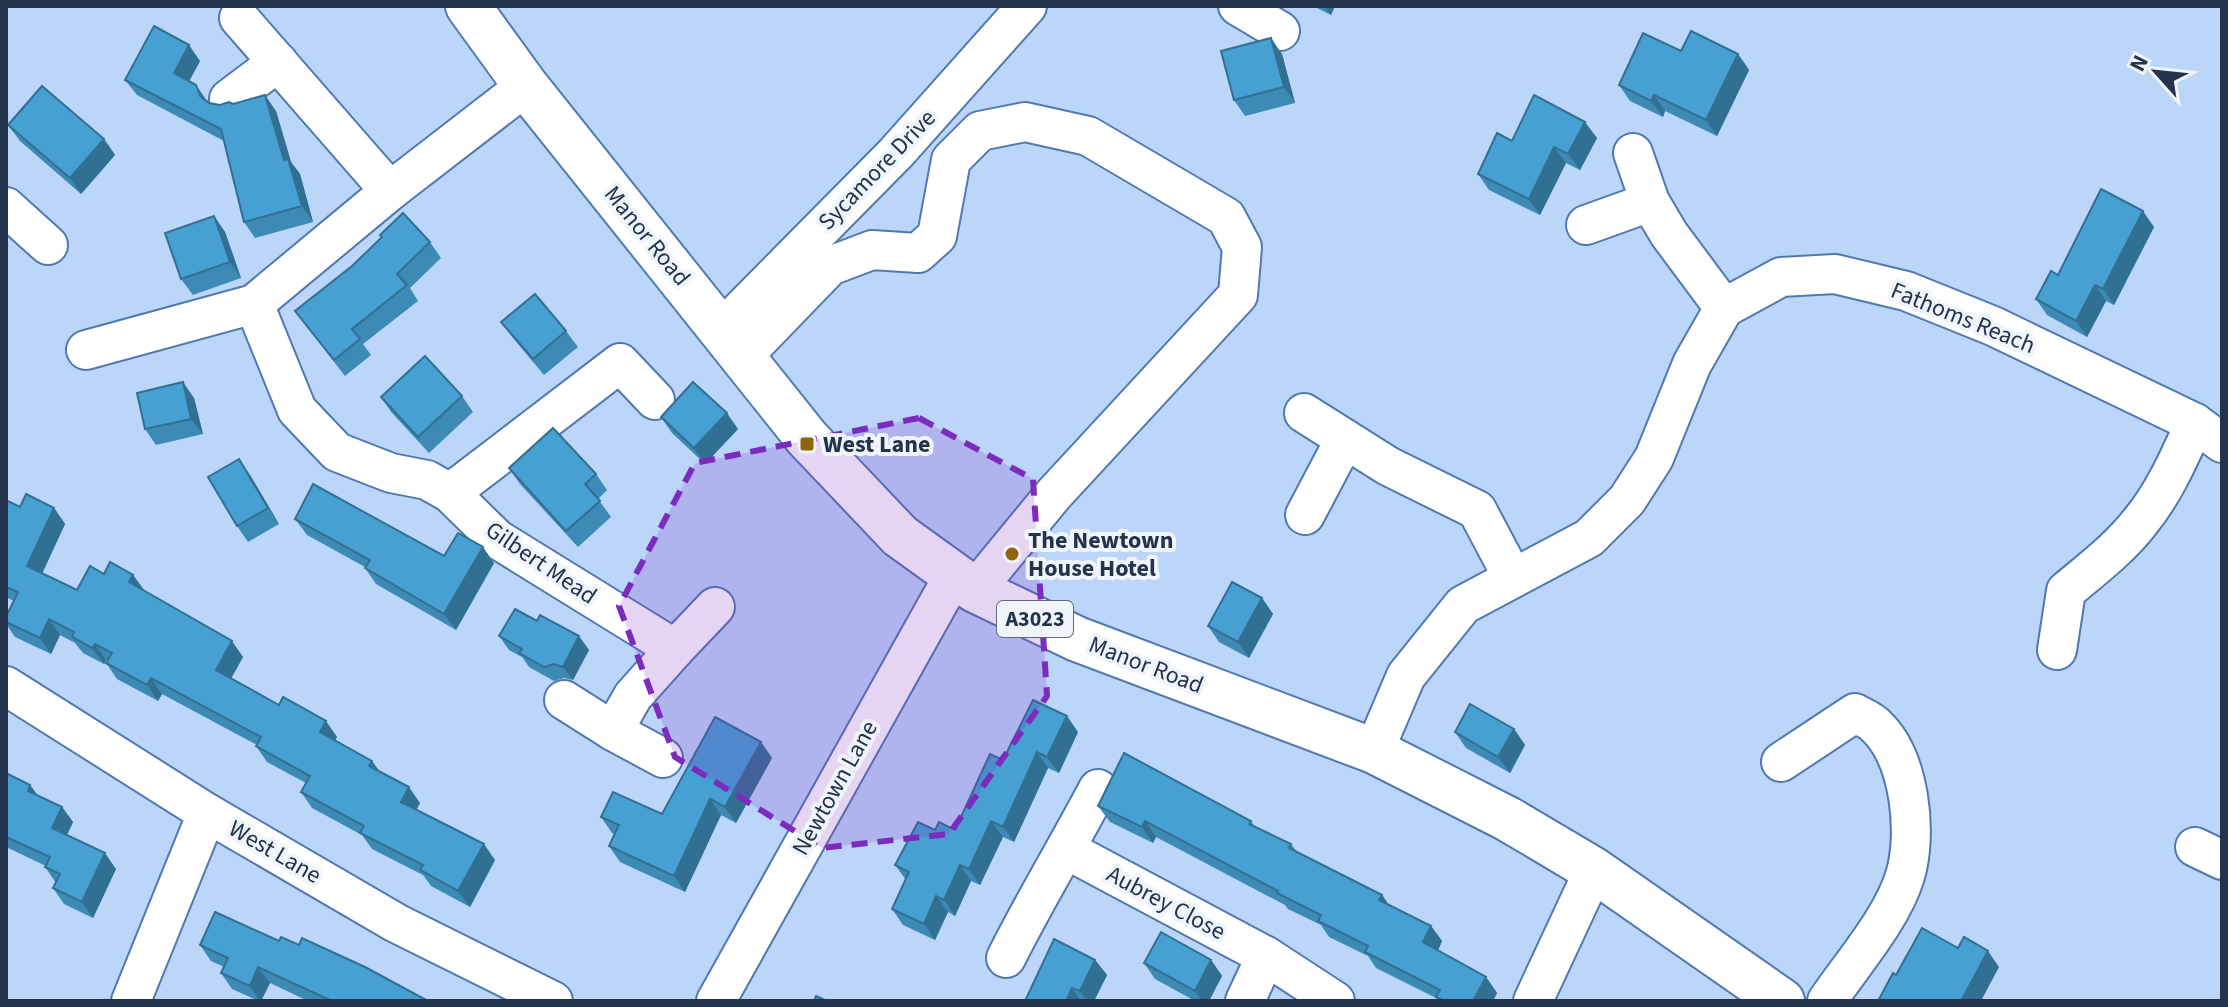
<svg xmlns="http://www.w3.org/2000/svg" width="2228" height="1007" font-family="'Source Sans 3',sans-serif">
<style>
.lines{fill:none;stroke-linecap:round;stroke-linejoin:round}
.minor-casing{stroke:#5179b0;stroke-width:42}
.major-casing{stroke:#5179b0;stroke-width:48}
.minor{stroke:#fff;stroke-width:38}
.major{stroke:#fff;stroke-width:44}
.wall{fill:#3d8ab5}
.shaded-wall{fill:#327093}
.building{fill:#47a0d2;stroke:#327093;stroke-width:2}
.marked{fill:#7b2cbf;fill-opacity:0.2;stroke:#7b2cbf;stroke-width:6;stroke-dasharray:16 10;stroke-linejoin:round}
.poi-dot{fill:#90640d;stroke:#f0f5fb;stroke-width:3}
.labels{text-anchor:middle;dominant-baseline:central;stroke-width:8;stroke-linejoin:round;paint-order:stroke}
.shield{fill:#f0f5fb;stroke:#606d80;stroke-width:2}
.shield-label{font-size:22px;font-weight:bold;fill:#22334b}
.street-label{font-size:24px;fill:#22334b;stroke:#f0f5fb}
.poi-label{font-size:24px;font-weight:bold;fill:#22334b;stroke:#f0f5fb;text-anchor:start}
</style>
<rect width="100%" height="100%" fill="#bcd6fa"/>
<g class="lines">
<!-- minor casing -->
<g class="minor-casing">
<g id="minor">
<polyline points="1238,6 1280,31"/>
<polyline points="239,18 390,191"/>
<polyline points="229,99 278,62"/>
<polyline points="1633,153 1650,202 1669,234 1724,308"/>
<polyline points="6,207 48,245"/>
<polyline points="1586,225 1650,202"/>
<polyline points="254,304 297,410 337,452 391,473 427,480 450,493 497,539 675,649 715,607"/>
<polyline points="722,329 896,153 1027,6"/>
<polyline points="86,350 254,304 390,191 526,86"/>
<polyline points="743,356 830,266 872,250 918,253 937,236 951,160 980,131 1025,122 1088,136 1226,217 1242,247 1238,295 1054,494 975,590"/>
<polyline points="1304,413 1388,466 1477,510 1513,578"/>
<polyline points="450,493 620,363 655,400"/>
<polyline points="1305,515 1345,439"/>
<path d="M 2057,650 L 2066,591 C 2092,569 2119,549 2140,522 C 2164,493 2179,458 2195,423"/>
<polyline points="6,686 207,813 396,923 553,1001"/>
<polyline points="564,700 613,731 633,696 675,649"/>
<polyline points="613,731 663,758"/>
<polyline points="1374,751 1406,676 1463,605 1589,538 1627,500 1654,458 1692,364 1724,308 1781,277 1835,274 1906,291 1993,326 2195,423 2222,443"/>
<path d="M 1781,762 L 1855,713 C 1861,717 1871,720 1876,726 C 1910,758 1918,833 1905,876 C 1892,919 1852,964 1827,1001"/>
<polyline points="2195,847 2222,860"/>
<polyline points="1067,850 1266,956 1335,1001"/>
<path d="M 1006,958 C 1035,900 1068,846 1098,789"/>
<polyline points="131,1001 207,813"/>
<polyline points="716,1001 954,575"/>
<polyline points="1245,1001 1266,956"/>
<polyline points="1533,1001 1594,870"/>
</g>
</g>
<!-- major casing -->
<g class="major-casing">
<polyline id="major" points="468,6 526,86 807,438 900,536 975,590 1077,639 1374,751 1508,819 1594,870 1782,1001"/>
</g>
<!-- minor -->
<use href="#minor" class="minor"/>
<!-- major -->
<use href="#major" class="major"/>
</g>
<!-- wall -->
<g class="wall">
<polygon points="1313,6 1335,6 1331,15"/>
<polygon points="1681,51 1738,54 1749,70 1717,136 1665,111 1663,117 1630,101 1619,85"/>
<polygon points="1282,54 1295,103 1245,116 1234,100"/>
<polygon points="200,61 189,81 209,103 220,105 233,104 276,111 291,162 300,174 313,222 255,238 244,222 224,141 137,95 125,80"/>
<polygon points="8,125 104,139 115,155 81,194 20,141"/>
<polygon points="1597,138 1580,170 1566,163 1540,215 1489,190 1478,174 1512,141"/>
<polygon points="214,216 225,232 241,278 193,295 181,279"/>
<polygon points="2154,227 2114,305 2106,301 2087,337 2047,315 2036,299 2058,275"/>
<polygon points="430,242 441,258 410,288 418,301 363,344 371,355 345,376 295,311"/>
<polygon points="501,322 566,331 578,347 544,375 513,338"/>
<polygon points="462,396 473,412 429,453 392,413 381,397"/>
<polygon points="194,398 203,434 156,445 145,429"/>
<polygon points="661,417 738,429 705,464 672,433"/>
<polygon points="509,468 596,474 607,490 598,499 611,517 578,547 520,484"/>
<polygon points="250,475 279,524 248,542 237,526"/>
<polygon points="6,500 20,507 54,508 65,524 42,574 77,590 104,574 133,575 144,590 243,657 231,678 337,737 335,740 380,772 420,803 416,810 495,860 470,907 431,886 423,875 372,849 362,835 312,808 301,792 306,783 267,762 256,746 257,745 162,694 158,701 117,679 106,663 108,660 106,660 104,664 83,653 75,643 60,635 51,654 15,637 6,624 6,617 14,601 6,597"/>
<polygon points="295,519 444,556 494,563 456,630 376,584 365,568 365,567 307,535"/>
<polygon points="1262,598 1273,614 1249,658 1219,642 1208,626"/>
<polygon points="499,636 589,650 573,680 564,678 554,681 529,667 522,657 509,650"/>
<polygon points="1514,729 1525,745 1510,773 1466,748 1455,732"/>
<polygon points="1078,732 1059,773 1048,768 1014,842 1003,837 980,885 971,881 955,916 948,912 935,940 903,925 892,909 906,880 895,865 935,830 955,830 1003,760"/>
<polygon points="761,742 772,758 736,823 721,815 685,892 620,862 609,846 614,834 612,833 601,817 662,814"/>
<polygon points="6,773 30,785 38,796 62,807 73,822 67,835 116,869 93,918 64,904 53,888 56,883 45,867 46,866 6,847"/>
<polygon points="1098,806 1251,821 1254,826 1291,844 1297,852 1382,895 1389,905 1431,926 1442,941 1438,951 1486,977 1497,993 1493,1001 1439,1001 1438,999 1376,968 1368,956 1329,937 1321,925 1288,909 1285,905 1156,837 1153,843 1110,822"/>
<polygon points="279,941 428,1001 308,1001 270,983 261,1001 259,1001 232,989 221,973 224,967 211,961 200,945"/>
<polygon points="1095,960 1107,975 1094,1001 1025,1001"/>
<polygon points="1211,960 1222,976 1209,1001 1195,1001 1155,979 1144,963"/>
</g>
<!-- shaded-wall -->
<g class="shaded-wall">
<polygon points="1324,6 1335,6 1331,15"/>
<polygon points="1271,38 1282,54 1295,103 1284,87"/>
<polygon points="189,45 200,61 185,89 174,73"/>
<polygon points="1738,54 1749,70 1717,136 1706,120"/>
<polygon points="196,85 207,101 211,112 200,96"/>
<polygon points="265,95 276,111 291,162 300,174 313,222 302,206 284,160"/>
<polygon points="1654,95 1665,111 1663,117 1651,101"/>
<polygon points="1585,122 1597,138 1580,170 1568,154"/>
<polygon points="104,139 115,155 81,194 70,178"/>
<polygon points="1554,147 1566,163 1540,215 1529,199"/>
<polygon points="2143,211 2154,227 2114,305 2103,289"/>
<polygon points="214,216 225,232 241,278 230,262"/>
<polygon points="2095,285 2106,301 2087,337 2076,321"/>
<polygon points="183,382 194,398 203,434 191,419"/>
<polygon points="727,413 738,429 705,464 694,448"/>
<polygon points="239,459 250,475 279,524 268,508"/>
<polygon points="54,508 65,524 38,582 27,566"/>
<polygon points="483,547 494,563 456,630 444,614"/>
<polygon points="133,575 144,590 129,582"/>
<polygon points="1262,598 1273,614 1249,658 1238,642"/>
<polygon points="49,619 60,635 51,654 40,638"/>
<polygon points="579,636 589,650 573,680 563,667"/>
<polygon points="232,641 243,657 227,686 216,670"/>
<polygon points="95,644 106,660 104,664 92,648"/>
<polygon points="151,678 162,694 158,701 147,685"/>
<polygon points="1067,716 1078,732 1059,773 1047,757"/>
<polygon points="326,721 337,737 331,748 320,732"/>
<polygon points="1514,729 1525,745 1510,773 1498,757"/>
<polygon points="761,742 772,758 736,823 725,807"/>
<polygon points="1037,752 1048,768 1014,842 1003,827"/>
<polygon points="372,761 383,776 369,766"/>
<polygon points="30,785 41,800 28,791"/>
<polygon points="409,787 420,803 412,818 401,802"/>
<polygon points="710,799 721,815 685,892 674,876"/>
<polygon points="62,807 73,822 63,843 52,828"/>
<polygon points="991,821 1003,837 980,885 969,869"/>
<polygon points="1145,821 1156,837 1153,843 1142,827"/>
<polygon points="484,844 495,860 470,907 458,891"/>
<polygon points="105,853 116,869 93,918 82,902"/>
<polygon points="960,865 971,881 955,916 944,900"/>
<polygon points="1382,895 1393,911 1379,900"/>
<polygon points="936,896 948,912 935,940 924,924"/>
<polygon points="1431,926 1442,941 1434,958 1423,942"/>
<polygon points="1988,951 1999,967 1981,1001 1961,1001"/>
<polygon points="1095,960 1107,975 1094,1001 1087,1001 1080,991"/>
<polygon points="1211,960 1222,976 1209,1001 1202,1001 1195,991"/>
<polygon points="258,967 270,983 261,1001 260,1001 250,986"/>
<polygon points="1486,977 1497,993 1493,1001 1473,1001"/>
<polygon points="1072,988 1081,1001 1066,1001"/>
</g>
<!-- building -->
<g class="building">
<polygon points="154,26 189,45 174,73 196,85 200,96 209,103 220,105 229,102 233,104 265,95 284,160 288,159 302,206 244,222 221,129 125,80"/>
<polygon points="1691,31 1738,54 1706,120 1654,95 1651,101 1619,85 1643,33 1681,51"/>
<polygon points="1271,38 1284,87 1234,100 1221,51"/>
<polygon points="42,86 104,139 70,178 8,125"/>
<polygon points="1534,95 1585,122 1568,154 1554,147 1529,199 1478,174 1497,133 1512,141"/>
<polygon points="2101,189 2143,211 2103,289 2095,285 2076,321 2036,299 2051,271 2058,275"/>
<polygon points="403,213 430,242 397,274 407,285 352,329 360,339 334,360 295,311 352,266 382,237 380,235"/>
<polygon points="214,216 230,262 181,279 165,233"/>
<polygon points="535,294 566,331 533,359 501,322"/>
<polygon points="425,356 462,396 418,437 381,397"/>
<polygon points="183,382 191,419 145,429 137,393"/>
<polygon points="693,382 727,413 694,448 661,417"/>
<polygon points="553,428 596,474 585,484 600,501 566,531 509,468"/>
<polygon points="239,459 268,508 237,526 208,477"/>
<polygon points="313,484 444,556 458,533 483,547 444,614 365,568 370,560 295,519"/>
<polygon points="26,494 54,508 27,566 77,590 90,566 104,574 110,562 133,575 129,582 232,641 216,670 279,705 283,697 326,721 320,732 372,761 369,766 409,787 401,802 484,844 458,891 420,870 423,865 360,833 364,826 301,792 310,776 256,746 261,737 151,678 147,685 106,663 112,653 95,644 92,648 72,637 74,632 49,619 40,638 6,622 6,617 18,592 6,587 6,500 20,507"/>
<polygon points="1232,582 1262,598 1238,642 1208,626"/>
<polygon points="515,609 537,621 540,615 579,636 563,667 554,664 544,667 519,653 522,649 499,636"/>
<polygon points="1033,700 1067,716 1047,757 1037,752 1003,827 991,821 969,869 960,865 944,900 936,896 924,924 892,909 909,872 895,865 918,822 935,830 939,822 955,830 990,754 1003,760"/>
<polygon points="1470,704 1514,729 1498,757 1455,732"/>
<polygon points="715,717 761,742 725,807 710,799 674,876 609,846 619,825 601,817 613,792 662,814"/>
<polygon points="1124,753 1251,821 1249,824 1291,844 1289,848 1382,895 1379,900 1431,926 1423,942 1486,977 1473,1001 1444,1001 1436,997 1440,990 1365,952 1368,946 1318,921 1321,915 1277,893 1278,891 1145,821 1142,827 1098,806"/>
<polygon points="6,773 30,785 28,791 62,807 52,828 105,853 82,902 53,888 60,874 45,867 50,857 6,837"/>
<polygon points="215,912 279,941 281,937 299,945 302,938 365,967 428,1001 332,1001 258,967 250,986 221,973 228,958 200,945"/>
<polygon points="1922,928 1958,948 1964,937 1988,951 1961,1001 1878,1001 1893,973 1896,975"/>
<polygon points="1161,932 1211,960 1195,991 1144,963"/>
<polygon points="1054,939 1095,960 1080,991 1072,988 1066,1001 1025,1001"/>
<polygon points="816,996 827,1001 814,1001"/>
</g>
<!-- marked area -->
<path class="marked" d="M 919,418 L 1033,479 L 1047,696 L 949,834 L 822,848 L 675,757 L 619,606 L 695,463 Z"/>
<!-- markers -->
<g class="poi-dot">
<rect x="799" y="436" width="16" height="16" rx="4"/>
<circle cx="1012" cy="554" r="8"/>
</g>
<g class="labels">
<!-- shield labels -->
<rect class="shield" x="997" y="601" width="76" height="36" rx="6"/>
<g class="shield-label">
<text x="1035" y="619">A3023</text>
</g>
<!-- street labels -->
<g class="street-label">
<text transform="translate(877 170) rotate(-46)">Sycamore Drive</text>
<text transform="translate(647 236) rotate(51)">Manor Road</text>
<text transform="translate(1963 318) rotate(22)">Fathoms Reach</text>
<text transform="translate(541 563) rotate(34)">Gilbert Mead</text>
<text transform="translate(1146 665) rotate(21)">Manor Road</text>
<text transform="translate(835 788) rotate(-61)">Newtown Lane</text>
<text transform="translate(275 852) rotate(30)">West Lane</text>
<text transform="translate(1166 903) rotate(28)">Aubrey Close</text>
</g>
<!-- poi labels -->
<g class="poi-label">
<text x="823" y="444">West Lane</text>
<text x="1028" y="540">The Newtown<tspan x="1028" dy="28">House Hotel</tspan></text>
</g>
</g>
<!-- border -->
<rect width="2228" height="1007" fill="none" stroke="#22334b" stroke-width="16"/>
<!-- north arrow -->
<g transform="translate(2156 72) rotate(297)" stroke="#f0f5fb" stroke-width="6" paint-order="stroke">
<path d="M0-6L14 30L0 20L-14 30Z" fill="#22334b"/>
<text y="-12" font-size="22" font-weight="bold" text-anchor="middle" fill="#22334b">N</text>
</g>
</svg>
